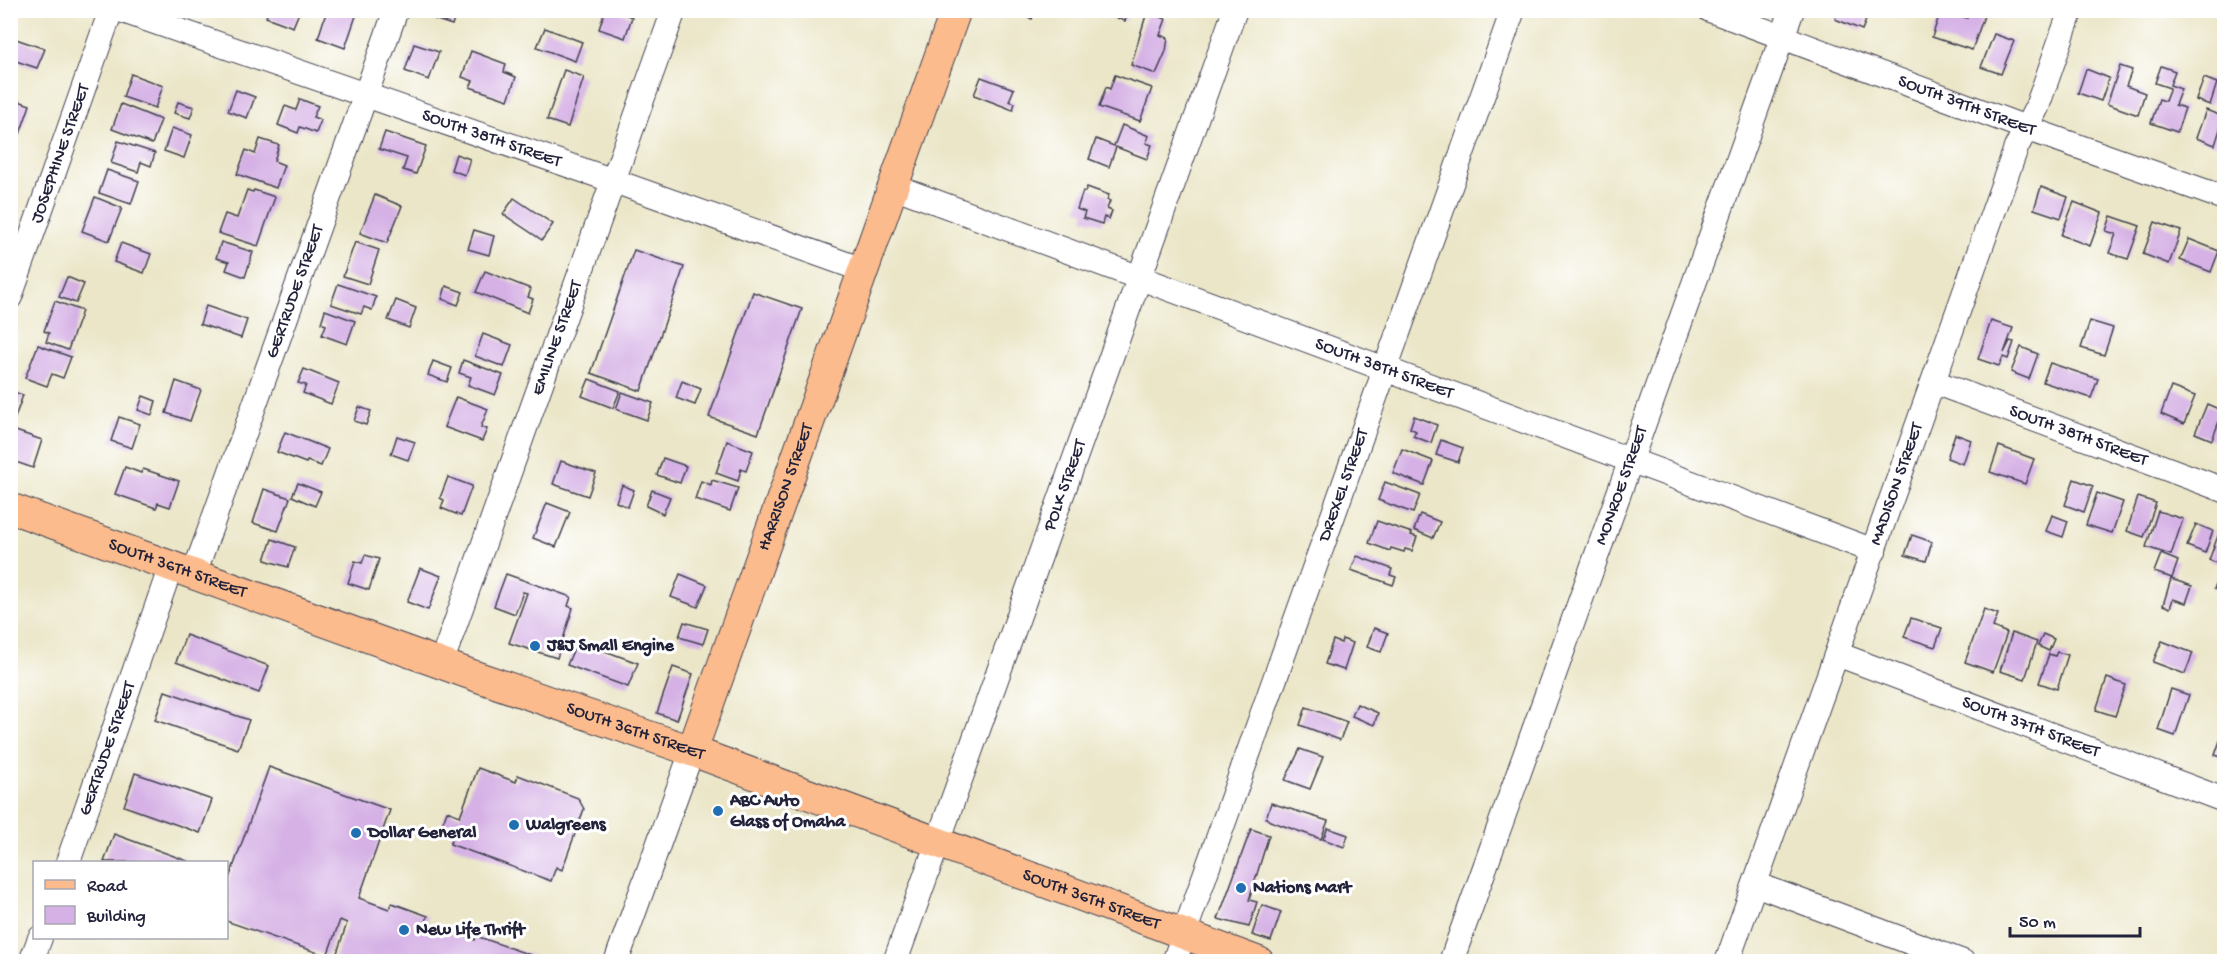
<svg xmlns="http://www.w3.org/2000/svg" width="2235" height="972" font-family="'Gochi Hand',sans-serif">
<style>
.building{fill:#d5b1e5}
.lines{fill:none;stroke-linecap:round;stroke-linejoin:round}
.minor-casing{stroke:#403f50;stroke-width:26}
.major-casing{stroke:#403f50;stroke-width:32}
.minor{stroke:#fff;stroke-width:24}
.major{stroke:#fbbb8d;stroke-width:30}
.poi-dot{fill:#1f6fb2;stroke:#fff;stroke-width:2}
.labels{text-anchor:middle;dominant-baseline:central;stroke-width:6;stroke-linejoin:round;paint-order:stroke}
.street-label{font-size:18px;fill:#22223b;stroke:#fff}
.poi-label{font-size:18px;font-weight:bold;fill:#22223b;stroke:#fff;text-anchor:start}
</style>
<rect width="100%" height="100%" fill="#fff"/>
<filter id="ink" filterUnits="userSpaceOnUse"><feTurbulence type="fractalNoise" baseFrequency=".0167" numOctaves="2"/><feDisplacementMap in="SourceGraphic" scale="12" xChannelSelector="R" yChannelSelector="G"/><feConvolveMatrix kernelMatrix="1 2 1 2 8 2 1 2 1" color-interpolation-filters="sRGB"/></filter>
<filter id="wash" filterUnits="userSpaceOnUse"><feTurbulence type="fractalNoise" baseFrequency=".008" numOctaves="4" result="noise"/><feDisplacementMap in="SourceGraphic" scale="24" xChannelSelector="R" yChannelSelector="G"/><feGaussianBlur stdDeviation="1.35" result="paint"/><feColorMatrix in="noise" values="0 0 0 0 0 0 0 0 0 0 0 0 0 0 0 0 0 1.4 0 .05"/><feComposite in="paint" operator="in"/></filter>
<g filter="url(#wash)">
<rect width="100%" height="100%" fill="#ebe6c8"/>
<g id="blocks">
<!-- building -->
<g class="building">
<polygon points="269,10 300,10 293,27 266,17"/>
<polygon points="327,10 358,10 345,48 318,38"/>
<polygon points="437,10 457,10 452,25 434,19"/>
<polygon points="605,10 614,10 632,17 625,38 599,29"/>
<polygon points="1010,10 1035,10 1032,19"/>
<polygon points="1105,10 1129,10 1125,21 1104,13"/>
<polygon points="1838,10 1861,10 1868,15 1862,30 1835,19"/>
<polygon points="1941,10 1967,18 1969,11 1984,16 1972,50 1932,37"/>
<polygon points="1147,12 1166,19 1160,35 1168,38 1166,51 1156,74 1131,65"/>
<polygon points="545,28 582,42 575,61 537,47"/>
<polygon points="1994,34 2014,41 2001,74 1981,67"/>
<polygon points="16,39 45,49 37,68 10,59"/>
<polygon points="414,44 439,52 429,80 405,71"/>
<polygon points="471,51 506,64 504,72 516,77 508,100 470,87 473,81 462,77"/>
<polygon points="2120,66 2132,70 2126,86 2145,93 2138,115 2107,104"/>
<polygon points="2161,66 2175,71 2170,85 2181,89 2175,105 2185,108 2177,132 2151,123 2159,99 2165,101 2170,88 2155,83"/>
<polygon points="2086,69 2109,78 2101,101 2078,93"/>
<polygon points="564,70 584,77 568,127 547,120"/>
<polygon points="131,74 163,86 155,108 123,97"/>
<polygon points="1115,75 1152,88 1140,121 1099,107 1106,87 1110,89"/>
<polygon points="981,77 1014,89 1009,101 1015,103 1013,110 974,95"/>
<polygon points="2204,78 2217,83 2210,105 2196,100"/>
<polygon points="236,90 255,97 247,118 228,111"/>
<polygon points="10,98 30,105 20,134 10,130"/>
<polygon points="300,99 318,106 313,117 321,120 316,133 300,127 298,133 278,125 285,106 296,110"/>
<polygon points="178,102 194,107 190,118 174,113"/>
<polygon points="121,104 161,120 152,144 112,129"/>
<polygon points="2206,110 2224,117 2215,145 2196,138"/>
<polygon points="1122,125 1149,136 1146,143 1152,145 1147,159 1116,147 1109,167 1089,159 1096,139 1114,146"/>
<polygon points="172,128 192,135 184,158 164,151"/>
<polygon points="385,132 426,146 416,174 403,170 407,158 379,149"/>
<polygon points="260,139 279,145 274,161 284,165 276,188 237,174 246,150 255,154"/>
<polygon points="118,141 155,153 151,166 141,162 138,172 111,163"/>
<polygon points="456,154 470,159 465,175 451,170"/>
<polygon points="107,170 139,181 131,204 99,193"/>
<polygon points="1087,187 1109,195 1107,200 1110,201 1107,209 1112,211 1109,219 1104,217 1102,224 1083,218 1085,212 1077,209 1083,191 1085,192"/>
<polygon points="2041,187 2068,197 2061,218 2034,209"/>
<polygon points="247,190 253,192 254,190 275,197 258,246 218,233 225,214 237,218"/>
<polygon points="375,195 402,206 387,243 360,233"/>
<polygon points="95,197 122,208 109,241 82,231"/>
<polygon points="514,198 553,224 542,240 503,214"/>
<polygon points="2074,202 2102,213 2090,246 2061,235"/>
<polygon points="2111,216 2140,226 2128,259 2109,253 2116,234 2106,231"/>
<polygon points="2155,222 2181,231 2169,264 2143,254"/>
<polygon points="474,230 494,236 489,255 468,249"/>
<polygon points="2189,239 2219,251 2211,272 2180,260"/>
<polygon points="221,242 253,252 245,277 226,270 229,262 216,258"/>
<polygon points="355,242 379,250 368,284 343,276"/>
<polygon points="121,243 151,254 144,273 114,262"/>
<polygon points="634,250 684,267 641,391 591,373"/>
<polygon points="485,271 531,289 528,297 533,299 528,313 476,292"/>
<polygon points="67,277 84,284 76,303 59,297"/>
<polygon points="338,284 376,297 372,310 364,307 361,314 331,304"/>
<polygon points="446,286 463,292 458,305 442,299"/>
<polygon points="753,292 802,309 758,434 709,417"/>
<polygon points="396,300 416,308 409,328 388,320"/>
<polygon points="55,301 82,311 68,350 46,342 49,333 44,331"/>
<polygon points="206,306 247,320 241,338 200,324"/>
<polygon points="325,310 355,321 347,344 322,335 326,325 321,323"/>
<polygon points="1991,321 2013,328 2004,353 2010,341 2014,342 2008,359 2003,357 1999,366 1978,359"/>
<polygon points="2090,321 2113,328 2104,355 2081,348"/>
<polygon points="483,334 512,345 504,367 475,356"/>
<polygon points="38,345 71,357 63,378 52,374 47,386 25,378"/>
<polygon points="2021,347 2038,354 2029,379 2011,372"/>
<polygon points="463,360 503,375 495,395 468,385 471,377 459,373"/>
<polygon points="433,361 452,368 447,382 428,375"/>
<polygon points="2050,363 2098,379 2091,398 2043,382"/>
<polygon points="304,369 339,383 331,404 303,393 306,385 298,383"/>
<polygon points="589,379 620,391 613,408 582,396"/>
<polygon points="176,381 201,390 190,421 166,413"/>
<polygon points="682,381 701,389 695,405 676,398"/>
<polygon points="2171,387 2195,396 2184,424 2161,414"/>
<polygon points="10,391 23,395 11,429 10,429"/>
<polygon points="622,392 653,403 647,420 616,409"/>
<polygon points="143,396 156,401 152,415 138,410"/>
<polygon points="456,397 488,409 481,427 487,429 482,441 444,427"/>
<polygon points="2207,404 2223,411 2212,440 2195,433"/>
<polygon points="359,407 371,411 366,425 354,421"/>
<polygon points="1414,416 1437,425 1431,443 1413,436 1416,431 1410,428"/>
<polygon points="119,417 140,424 132,448 111,441"/>
<polygon points="10,429 42,440 33,468 10,460"/>
<polygon points="285,432 328,449 321,466 307,461 306,463 277,452"/>
<polygon points="1955,434 1971,440 1963,464 1947,458"/>
<polygon points="397,436 415,442 408,460 391,454"/>
<polygon points="1441,440 1463,448 1458,462 1436,455"/>
<polygon points="727,441 753,451 746,471 741,469 738,481 716,473"/>
<polygon points="1999,446 2034,459 2025,484 1990,472"/>
<polygon points="1402,449 1433,461 1424,485 1393,473"/>
<polygon points="663,458 686,466 680,483 657,475"/>
<polygon points="561,461 596,473 588,496 553,484"/>
<polygon points="125,467 141,473 143,469 179,481 170,507 158,503 156,508 115,494"/>
<polygon points="448,477 472,486 461,516 441,508 444,500 440,498"/>
<polygon points="2074,479 2093,486 2084,512 2065,505"/>
<polygon points="712,480 738,488 730,511 695,499 701,481 711,485"/>
<polygon points="1385,482 1420,495 1413,513 1378,500"/>
<polygon points="298,483 321,492 315,506 292,496"/>
<polygon points="622,485 634,490 628,507 616,502"/>
<polygon points="264,489 290,498 278,531 253,523"/>
<polygon points="652,490 670,497 663,514 646,506"/>
<polygon points="2097,493 2123,502 2112,533 2086,525"/>
<polygon points="2138,497 2156,503 2144,537 2127,531"/>
<polygon points="547,503 570,512 556,547 533,538"/>
<polygon points="2158,511 2183,519 2171,555 2146,547"/>
<polygon points="1420,514 1440,522 1433,538 1414,530"/>
<polygon points="2052,515 2068,521 2063,537 2046,531"/>
<polygon points="1377,521 1412,533 1411,535 1417,537 1412,551 1405,549 1404,552 1391,548 1390,551 1369,543"/>
<polygon points="2196,524 2213,531 2205,553 2187,546"/>
<polygon points="2219,533 2224,535 2224,556 2221,565 2209,560"/>
<polygon points="1912,535 1932,542 1926,561 1905,555"/>
<polygon points="272,539 295,547 288,567 265,560"/>
<polygon points="2161,554 2178,561 2172,578 2154,572"/>
<polygon points="365,555 379,559 369,590 348,583 355,561 362,563"/>
<polygon points="1357,556 1392,569 1390,575 1396,577 1393,585 1351,570"/>
<polygon points="420,568 441,576 428,610 407,602"/>
<polygon points="2220,573 2224,574 2224,593 2214,589"/>
<polygon points="506,574 571,597 568,606 573,608 557,658 509,643 527,593 523,592 515,614 494,606"/>
<polygon points="680,574 707,585 698,607 671,597"/>
<polygon points="2171,579 2192,586 2186,603 2173,599 2170,608 2163,605"/>
<polygon points="1984,609 1998,614 1993,627 2007,633 1993,672 1965,662"/>
<polygon points="1911,618 1942,628 1935,647 1904,637"/>
<polygon points="684,622 708,629 703,644 679,637"/>
<polygon points="1374,628 1388,633 1381,652 1367,647"/>
<polygon points="2012,633 2037,642 2025,679 2000,671"/>
<polygon points="2043,634 2054,639 2049,651 2038,646"/>
<polygon points="186,635 269,666 259,693 176,662"/>
<polygon points="1342,639 1353,643 1344,670 1325,664 1333,640 1341,643"/>
<polygon points="577,641 638,663 628,687 567,665"/>
<polygon points="2162,641 2193,653 2185,674 2153,662"/>
<polygon points="2057,652 2068,655 2057,689 2039,683 2049,654 2055,656"/>
<polygon points="673,667 693,674 677,720 657,713"/>
<polygon points="2107,678 2126,685 2115,716 2096,710"/>
<polygon points="2171,689 2189,695 2175,736 2158,730"/>
<polygon points="165,691 249,720 238,749 155,720"/>
<polygon points="1357,704 1378,713 1374,725 1352,716"/>
<polygon points="1306,707 1347,722 1340,740 1300,725"/>
<polygon points="2224,729 2224,758 2215,755"/>
<polygon points="1300,749 1323,757 1310,789 1285,780"/>
<polygon points="269,767 390,810 359,898 389,909 392,903 428,916 426,922 475,940 476,936 539,958 537,962 334,962 347,923 340,920 327,956 226,921 226,887"/>
<polygon points="478,768 516,782 518,775 578,798 584,809 562,870 556,867 551,881 450,844 453,835 440,830 447,811 460,816"/>
<polygon points="135,773 212,800 200,833 124,806"/>
<polygon points="1271,803 1328,821 1321,839 1270,821 1266,818"/>
<polygon points="1328,828 1348,835 1344,847 1323,839"/>
<polygon points="1251,829 1269,835 1249,900 1257,902 1249,927 1218,919"/>
<polygon points="114,834 190,862 104,862"/>
<polygon points="1262,905 1281,912 1271,941 1252,935"/>
</g>
</g>
</g>
<g filter="url(#ink)">
<use href="#blocks" fill-opacity="0" stroke="#403f50" stroke-width="1.5"/>
<g class="lines">
<!-- minor casing -->
<g class="minor-casing">
<g id="minor">
<path id="s1" d="M 120,10 L 614,181 L 863,270"/>
<path id="s2" d="M 1710,10 L 2026,128 L 2224,198"/>
<path id="s3" d="M 893,186 L 1874,551"/>
<path id="s4" d="M 10,297 L 111,10"/>
<path id="s5" d="M 1934,382 L 2224,490"/>
<path id="s6" d="M 194,574 L 396,10"/>
<path id="s7" d="M 1837,654 L 2224,800"/>
<path id="s8" d="M 441,664 L 674,10"/>
<path id="s9" d="M 68,862 L 171,566"/>
<polyline points="1755,884 1963,962"/>
<polyline points="31,962 40,938"/>
<polyline points="616,962 692,751"/>
<path id="s10" d="M 895,962 L 1235,10"/>
<path id="s11" d="M 1174,962 L 1513,10"/>
<path id="s12" d="M 1451,962 L 1792,10"/>
<path id="s13" d="M 1727,962 L 2016,148 L 2037,107 L 2071,10"/>
</g>
</g>
<!-- major casing -->
<g class="major-casing">
<g id="major">
<path id="s14" d="M 10,508 L 478,677 L 692,751 L 1259,962"/>
<path id="s15" d="M 692,751 L 956,10"/>
</g>
</g>
<!-- minor -->
<use href="#minor" class="minor"/>
<!-- major -->
<use href="#major" class="major"/>
</g>
</g>
<!-- markers -->
<g class="poi-dot">
<circle cx="535" cy="646" r="6"/>
<circle cx="718" cy="811" r="6"/>
<circle cx="514" cy="825" r="6"/>
<circle cx="356" cy="833" r="6"/>
<circle cx="1241" cy="888" r="6"/>
<circle cx="404" cy="930" r="6"/>
</g>
<g class="labels">
<!-- street labels -->
<g class="street-label">
<text stroke="none"><textPath href="#s2" startOffset="274">SOUTH 39TH STREET</textPath></text>
<text stroke="none"><textPath href="#s1" startOffset="393">SOUTH 38TH STREET</textPath></text>
<text stroke="none"><textPath href="#s4" startOffset="152">JOSEPHINE STREET</textPath></text>
<text stroke="none"><textPath href="#s6" startOffset="300">GERTRUDE STREET</textPath></text>
<text stroke="none"><textPath href="#s8" startOffset="346">EMILINE STREET</textPath></text>
<text stroke="none"><textPath href="#s3" startOffset="524">SOUTH 38TH STREET</textPath></text>
<text stroke="none"><textPath href="#s5" startOffset="154">SOUTH 38TH STREET</textPath></text>
<text stroke="none"><textPath href="#s13" startOffset="507">MADISON STREET</textPath></text>
<text stroke="none"><textPath href="#s15" startOffset="280">HARRISON STREET</textPath></text>
<text stroke="none"><textPath href="#s10" startOffset="506">POLK STREET</textPath></text>
<text stroke="none"><textPath href="#s11" startOffset="506">DREXEL STREET</textPath></text>
<text stroke="none"><textPath href="#s12" startOffset="506">MONROE STREET</textPath></text>
<text stroke="none"><textPath href="#s14" startOffset="178">SOUTH 36TH STREET</textPath></text>
<text stroke="none"><textPath href="#s7" startOffset="207">SOUTH 37TH STREET</textPath></text>
<text stroke="none"><textPath href="#s14" startOffset="664">SOUTH 36TH STREET</textPath></text>
<text stroke="none"><textPath href="#s9" startOffset="120">GERTRUDE STREET</textPath></text>
<text stroke="none"><textPath href="#s14" startOffset="1150">SOUTH 36TH STREET</textPath></text>
</g>
<!-- poi labels -->
<g class="poi-label">
<text x="547" y="646">J&amp;J Small Engine</text>
<text x="730" y="801">ABC Auto<tspan x="730" dy="21">Glass of Omaha</tspan></text>
<text x="526" y="825">Walgreens</text>
<text x="368" y="833">Dollar General</text>
<text x="1253" y="888">Nations Mart</text>
<text x="416" y="930">New Life Thrift</text>
</g>
</g>
<!-- margin -->
<rect width="2235" height="972" fill="none" stroke="#fff" stroke-width="36"/>
<!-- legend -->
<rect x="33" y="861" width="195" height="78" fill="#ffffff" stroke="#a7a7b1" stroke-width="1.5"/>
<rect x="45" y="880" width="30" height="9" fill="#fbbb8d" stroke="#a7a7b1" stroke-width="1.5"/>
<text x="87" y="891" font-size="18" fill="#22223b">Road</text>
<rect x="45" y="906" width="30" height="18" fill="#d5b1e5" stroke="#a7a7b1" stroke-width="1.5"/>
<text x="87" y="921" font-size="18" fill="#22223b">Building</text>
<!-- scale -->
<path d="M2010 927v9h130v-9" fill="none" stroke="#22223b" stroke-width="3"/>
<text x="2019" y="927" font-size="18" fill="#22223b" stroke="#ffffff" stroke-width="4.5" paint-order="stroke">50 m</text>
</svg>
